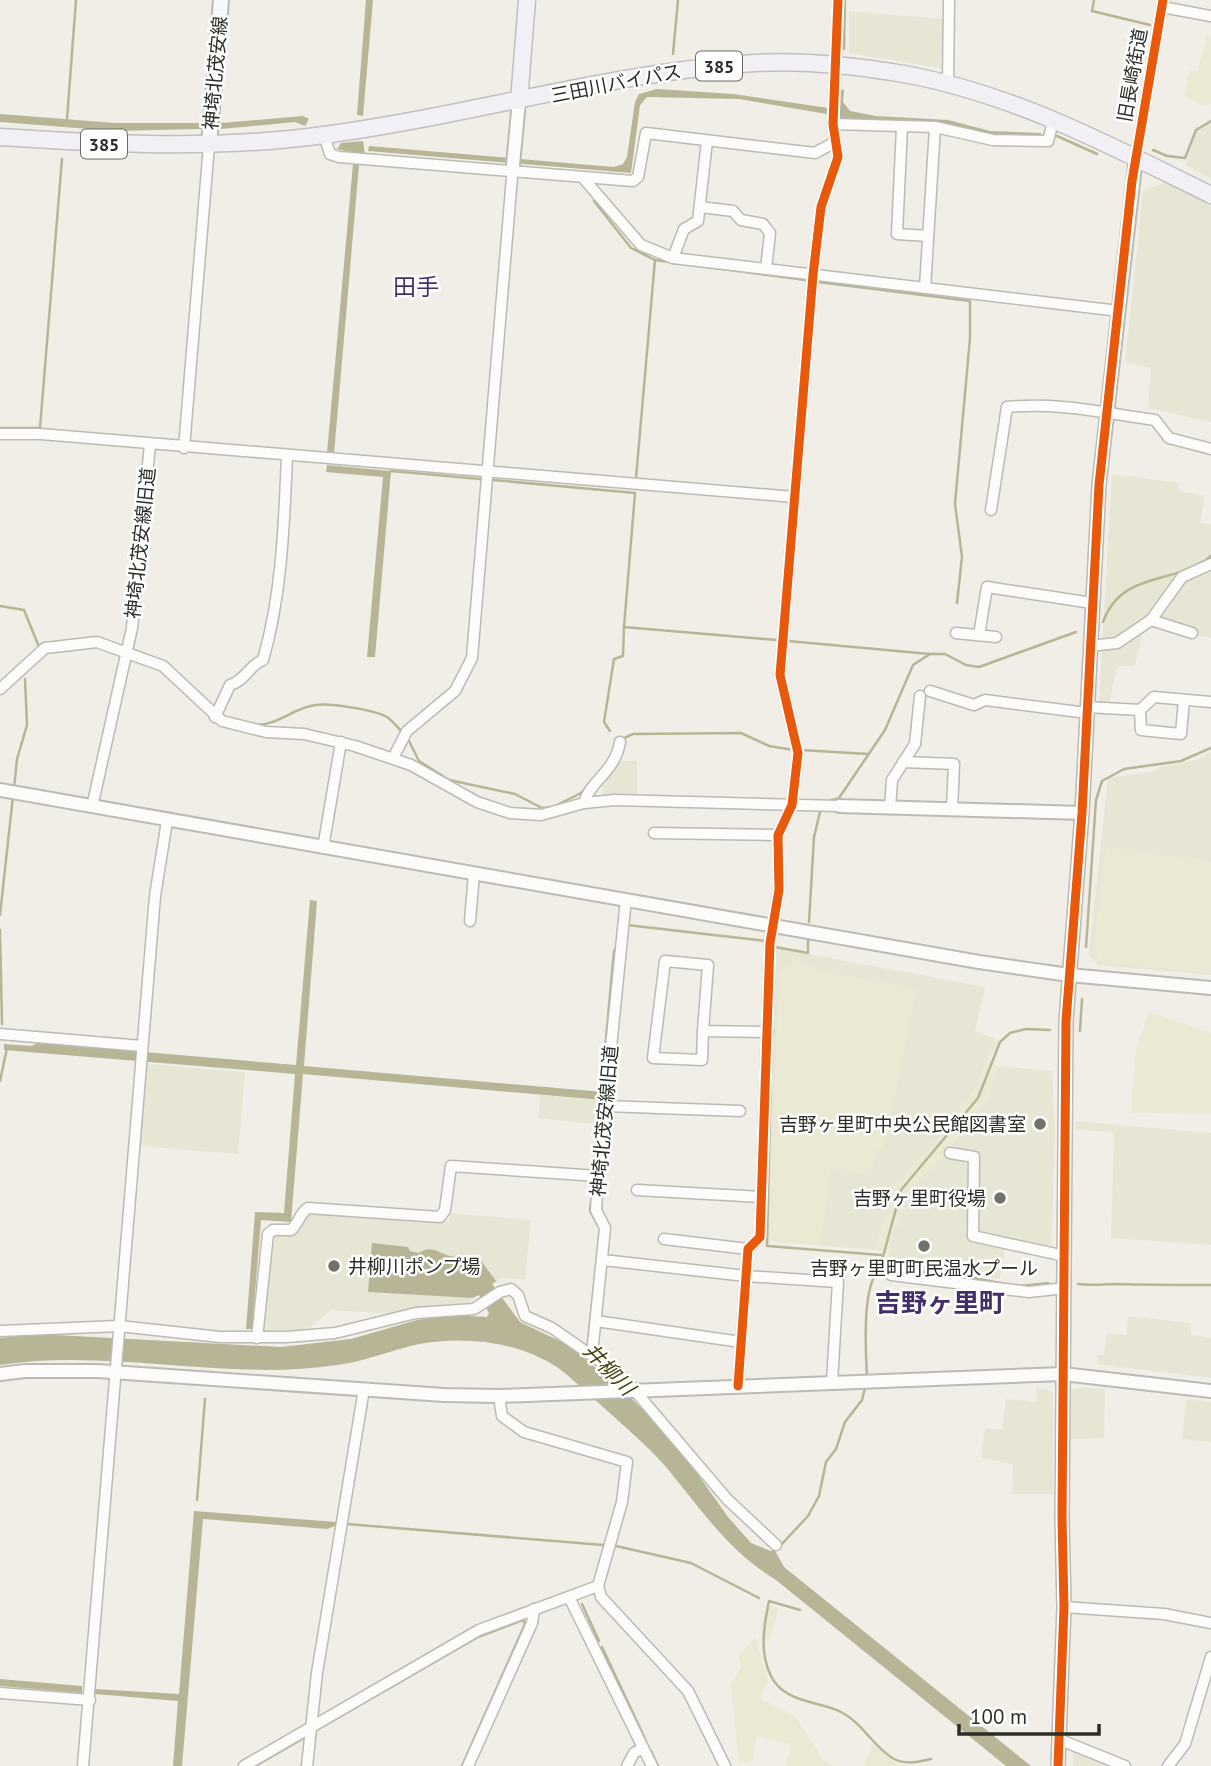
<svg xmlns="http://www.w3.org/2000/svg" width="1211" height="1766" font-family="'PT Sans','Noto Sans JP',sans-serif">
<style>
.built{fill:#e7e6d5}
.green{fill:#eae9d3}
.water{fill:#b7b595}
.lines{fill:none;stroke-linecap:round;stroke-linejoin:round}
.stream{stroke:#b7b595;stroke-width:2.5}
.minor-casing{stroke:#bbbab4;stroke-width:13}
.tertiary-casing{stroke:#bbbab4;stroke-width:16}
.secondary-casing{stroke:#bbbab4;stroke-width:18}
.trunk-casing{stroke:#c2bfc0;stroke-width:19}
.minor{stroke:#fdfcfb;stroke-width:10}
.tertiary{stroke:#fdfcfb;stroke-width:12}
.secondary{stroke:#f8f8f8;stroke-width:14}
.trunk{stroke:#f2f0f4;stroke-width:16}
.cycleway-casing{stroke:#fff;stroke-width:13}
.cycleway{stroke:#e8590c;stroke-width:9}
.poi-dot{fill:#717069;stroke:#fff;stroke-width:2.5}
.labels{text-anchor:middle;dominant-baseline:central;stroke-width:5;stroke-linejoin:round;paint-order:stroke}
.shield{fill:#fff;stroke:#6c6b67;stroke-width:2}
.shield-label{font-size:18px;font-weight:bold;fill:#2d2c26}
.street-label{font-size:19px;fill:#2d2c26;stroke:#fff}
.poi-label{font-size:19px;fill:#2d2c26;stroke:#fff;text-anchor:end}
.water-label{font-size:21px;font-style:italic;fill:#46430c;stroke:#fff}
.quarter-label{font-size:23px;fill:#442e69;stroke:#fff}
.district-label{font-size:26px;font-weight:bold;fill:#442e69;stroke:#fff}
</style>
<rect width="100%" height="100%" fill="#f0eee6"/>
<!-- built -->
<g class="built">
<polygon points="849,11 943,19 941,68 849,53"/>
<polygon points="1211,122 1211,179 1186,165 1196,130"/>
<polygon points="1166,182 1211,205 1211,422 1148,408 1151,368 1125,363 1143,191"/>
<polygon points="1112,474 1178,483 1178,491 1205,496 1200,523 1211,524 1211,638 1150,626 1142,633 1135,666 1117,666 1109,704 1099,703"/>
<polygon points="1211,752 1211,975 1098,965 1089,955 1108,778 1152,772 1163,766 1196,760"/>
<polygon points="620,761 637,761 637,796 602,795 603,784"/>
<polygon points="776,948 985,987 975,1031 994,1038 977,1086 930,1148 892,1188 875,1250 768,1241"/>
<polygon points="146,1064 245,1072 238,1154 140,1146"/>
<polygon points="997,1066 1052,1071 1055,1133 1051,1258 1005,1249 1000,1279 886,1264 894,1228 900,1224 907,1194 950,1148 988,1098"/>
<polygon points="541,1095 596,1100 594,1124 538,1118"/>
<polygon points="1076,1121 1211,1133 1211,1245 1111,1238 1114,1133 1076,1129"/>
<polygon points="311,1212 449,1222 450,1213 531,1220 525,1279 502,1278 465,1305 442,1304 392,1314 331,1310 303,1333 261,1334 269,1241 276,1233 294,1234 302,1229 304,1219"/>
<polygon points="1128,1316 1190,1323 1191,1335 1211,1338 1211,1378 1096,1364 1098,1355 1104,1355 1107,1333 1126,1335"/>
<polygon points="1037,1387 1053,1392 1053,1494 1012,1494 1013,1465 981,1457 985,1428 1002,1430 1006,1399 1036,1402"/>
<polygon points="1082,1387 1105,1389 1104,1438 1067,1439 1068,1391"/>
<polygon points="1186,1399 1211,1402 1211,1442 1182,1439"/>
<polygon points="1073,1747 1122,1766 1073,1766"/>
</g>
<!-- green -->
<g class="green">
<polygon points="1206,37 1211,37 1211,104 1205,106 1184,96 1189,71 1198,71"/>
<polygon points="1106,847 1211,861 1211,973 1101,962 1093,950"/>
<polygon points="796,959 819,971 916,989 884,1150 876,1150 871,1175 831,1168 820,1245 768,1241 779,972"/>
<polygon points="1149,1012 1211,1033 1211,1114 1131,1113 1136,1050"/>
<polygon points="994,1038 999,1041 990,1059 997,1066 988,1098 950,1148 907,1194 900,1224 894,1228 887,1254 875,1250 892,1188 930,1148 977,1086"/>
<polygon points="767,1604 778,1608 771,1639 765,1641 760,1628"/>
<polygon points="755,1637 768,1679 761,1699 795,1716 823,1760 834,1766 786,1766 791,1744 757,1736 753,1760 739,1763 731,1684 741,1668 739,1656"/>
<polygon points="872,1744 898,1765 910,1766 864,1766"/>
</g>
<!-- water -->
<g class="water">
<polygon points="366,0 373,0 363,116 357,115"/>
<polygon points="657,89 733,94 828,108 827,114 739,99 647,97 640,105 631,173 368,151 369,146 614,167 623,164 627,157 635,102 639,94"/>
<polygon points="839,89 844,90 843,102 850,111 876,116 948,120 990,131 1041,133 1041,135 992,136 949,124 837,118"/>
<polygon points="0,114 115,123 201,123 203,126 201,129 115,131 0,122"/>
<polygon points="303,116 309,119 305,126 295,122 221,129 218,126 221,123"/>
<polygon points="363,141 365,155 337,149 341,143"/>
<polygon points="353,164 359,165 334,454 327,453"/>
<polygon points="327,465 391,471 375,657 367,657 383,477 326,472"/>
<polygon points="310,900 317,901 304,1066 603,1092 602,1100 303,1074 291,1222 261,1220 252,1329 246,1329 255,1212 284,1213 295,1074 4,1050 4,1044 31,1046 38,1043 296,1065"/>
<path d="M 372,1243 L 408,1247 L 410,1251 L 419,1253 C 432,1244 439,1254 450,1256 C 459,1258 470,1257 479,1258 L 496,1281 L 492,1284 L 520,1322 L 568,1345 L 626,1393 L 674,1441 L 728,1517 L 751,1543 L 771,1551 L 774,1549 L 784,1567 L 1031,1766 L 1006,1766 L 776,1580 C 728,1551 700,1508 666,1467 C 644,1442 617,1420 593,1398 C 580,1387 567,1373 552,1364 C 514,1341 463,1336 419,1344 C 392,1350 366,1361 337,1365 C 225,1382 112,1348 0,1365 L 0,1338 L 37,1334 L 281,1347 L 351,1339 L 417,1320 L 450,1315 L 487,1317 L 489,1313 L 479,1295 L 472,1298 L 368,1292 Z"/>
<polygon points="194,1511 336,1522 335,1526 327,1529 203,1519 182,1766 173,1766 178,1701 95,1694 95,1689 179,1694"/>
<polygon points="0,1679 82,1686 82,1693 0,1686"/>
</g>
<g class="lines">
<!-- stream -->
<g class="stream">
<polyline points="1094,0 1092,11 1150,25"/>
<polyline points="844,49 845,0"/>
<polyline points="673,54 678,0"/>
<polyline points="67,119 76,0"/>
<polyline points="1057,136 1097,154"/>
<polyline points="1153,150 1167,156 1185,158 1196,130 1211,121"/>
<polyline points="594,201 631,248 655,260 806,280"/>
<polyline points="818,282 970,301 970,338 955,504 962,557 957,603"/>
<polyline points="0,428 40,428 62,159"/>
<polyline points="391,471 480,479"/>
<polyline points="636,478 655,260"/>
<polyline points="493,480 635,493 624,627 777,640"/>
<polyline points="0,606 24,610 39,647"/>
<path d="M 1103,622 C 1122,569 1176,586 1211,556"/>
<polyline points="788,641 930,654"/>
<polyline points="44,644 82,639"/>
<polyline points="129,648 165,662"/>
<path d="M 254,725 C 278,726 294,707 316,705 C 331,703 375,710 387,717 C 393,721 398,728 403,733"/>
<polyline points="610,731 604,722 614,659 623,656 624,627"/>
<polyline points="407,737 419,761 449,780 515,794 542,808 553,807 581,793 587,787"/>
<polyline points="620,740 633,734 741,733 769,746 794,750"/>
<polyline points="801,750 868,754"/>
<polyline points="14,789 17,759 27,725 25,679"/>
<polyline points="825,802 839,798 885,730 913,665 930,654 945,654 966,665 979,667 1076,632"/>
<polyline points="0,915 13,796"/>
<polyline points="809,922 814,837 820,812"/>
<polyline points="627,925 766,941"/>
<polyline points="0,930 2,1024"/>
<polyline points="775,947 808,953 808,938"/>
<polyline points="1086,947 1096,800 1102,781 1124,769 1181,761 1211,748"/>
<polyline points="773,981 767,1246 881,1255"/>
<polyline points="1080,1031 1082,999"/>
<polyline points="0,1081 7,1048"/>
<polyline points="601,1093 614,951 617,948"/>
<polyline points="595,1160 600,1097"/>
<polyline points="880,1268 964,1276 1015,1286"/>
<path d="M 1078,1284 C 1092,1286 1103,1284 1116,1284 C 1148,1285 1179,1285 1211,1285"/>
<polyline points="1021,1286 1048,1283"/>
<polyline points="588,1342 600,1229 590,1211 593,1185"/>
<path d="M 867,1378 C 866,1352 861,1286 880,1268 L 901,1190 L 978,1098 L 1000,1042 L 1010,1033 L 1026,1029 L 1050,1030"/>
<polyline points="197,1500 205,1399"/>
<polyline points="347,1524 603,1545"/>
<polyline points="616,1546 691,1563 759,1598"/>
<polyline points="779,1547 808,1516 819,1496 826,1462 836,1449 845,1422 862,1400 866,1384"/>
<polyline points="582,1604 599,1641"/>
<path d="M 800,1610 L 769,1601 C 764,1626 759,1652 771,1676 C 784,1703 819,1701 841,1712 C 863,1723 873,1747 894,1759 C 906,1765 919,1762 931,1759"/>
<polyline points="602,1647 646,1741"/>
<polyline points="318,1729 478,1637 523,1620 525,1624 462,1766"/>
<polyline points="651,1751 658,1766"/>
<polyline points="255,1766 304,1738"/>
</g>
<!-- minor casing -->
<g class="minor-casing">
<g id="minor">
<polyline points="1162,7 1211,16"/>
<polyline points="948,84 949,0"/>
<polyline points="833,124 935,127 993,140 1048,141 1054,118"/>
<polyline points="902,127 897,234 928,236"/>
<polyline points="324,135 330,154 339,157 633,181 638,177 646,133 815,153 835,142"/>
<polyline points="1136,157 1163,0"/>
<polyline points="584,179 641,245 673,258 1119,311"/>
<polyline points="700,207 733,211 741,220 763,224 770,233 766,269"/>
<polyline points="673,258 684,229 698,221 707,141"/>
<polyline points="925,288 935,127"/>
<polyline points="0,434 41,434 794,497"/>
<polyline points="184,448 209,145"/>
<path d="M 991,510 L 1007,407 C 1060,402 1104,413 1155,420 L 1169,438 L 1211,449"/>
<polyline points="1151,620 1182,577 1211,564"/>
<polyline points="956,633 996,637"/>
<polyline points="979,635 987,587 1092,603"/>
<polyline points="1090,646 1117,643 1151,620 1192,633"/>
<polyline points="0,689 45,648 97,642 163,666 222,721 266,732 304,734 355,746 411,765 477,802 510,813 541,815 584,803 615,800 839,806"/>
<polyline points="930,691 974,705 985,700 1087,713"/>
<polyline points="1087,707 1140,710 1154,697 1211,702"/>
<polyline points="1140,710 1141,730 1181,734 1184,700"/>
<path d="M 215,717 L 230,685 C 246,680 249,665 263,660 C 282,594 284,525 287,456"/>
<polyline points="393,758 407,731 455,691 472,658 513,165"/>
<polyline points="903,762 954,764 952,809"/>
<path d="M 584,803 C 590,781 615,772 620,742"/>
<polyline points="92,807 132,628 150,444"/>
<polyline points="890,808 892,780 915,744 920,696"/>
<polyline points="654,833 778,835"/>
<polyline points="323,848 341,742"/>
<polyline points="470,921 474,874"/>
<polyline points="703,1031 708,965 665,961 653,1058 702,1060 703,1031 768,1032"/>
<polyline points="0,1034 142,1046"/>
<polyline points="605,1106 740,1111"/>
<polyline points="950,1153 974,1157 973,1236 1065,1256"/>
<polyline points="637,1190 762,1197"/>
<polyline points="664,1239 748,1249"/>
<polyline points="603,1260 746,1276 838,1282 832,1382"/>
<polyline points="891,1275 1029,1292 1065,1288"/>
<polyline points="596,1321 741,1342"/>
<polyline points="0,1331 119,1326 220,1337 287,1337 335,1333 416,1313 474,1309 500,1292 511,1289 518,1295 525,1316 552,1328 624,1378 727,1499 776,1545"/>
<path d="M 257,1338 L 268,1234 L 273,1230 L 291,1230 C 299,1223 299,1214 308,1208 L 440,1217 L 445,1210 L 451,1166 L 598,1176"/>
<polyline points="592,1354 605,1228 596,1210 598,1176 626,899"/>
<polyline points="738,1386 748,1249 760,1237 770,943 779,890 778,835 792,805 798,753 780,675 813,275 821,207 838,157 833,124 838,0"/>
<polyline points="598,1586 601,1597 688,1691 725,1766"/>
<polyline points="569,1597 652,1766"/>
<polyline points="1064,1607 1164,1614 1211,1623"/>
<polyline points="0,1693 90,1700"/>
<polyline points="1058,1739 1125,1766"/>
<polyline points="83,1766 155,896 167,821"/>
<polyline points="244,1766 479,1630 598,1586 622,1502 627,1462 524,1432 502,1416 499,1396"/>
<polyline points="307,1766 317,1673 364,1389"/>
<polyline points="468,1766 532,1623 534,1609"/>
<polyline points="627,1766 634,1753 643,1748"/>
<polyline points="1168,1766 1185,1744 1211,1657"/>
</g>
</g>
<!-- tertiary casing -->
<g class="tertiary-casing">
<g id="tertiary">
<polyline points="513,165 519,101"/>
<polyline points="0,790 979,962 1069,975 1211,988"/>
<polyline points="839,806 1082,813"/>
<polyline points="0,1374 25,1371 97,1371 444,1395 499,1396 1063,1374 1211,1391"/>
<polyline points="1058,1766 1064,1607 1062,1518 1066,1021 1082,813 1099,485 1136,157"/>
</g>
</g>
<!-- secondary casing -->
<g class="secondary-casing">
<polyline id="secondary" points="209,145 221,0"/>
</g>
<!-- trunk casing -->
<g class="trunk-casing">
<g id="trunk">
<polyline points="519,101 527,0"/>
<path d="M 0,137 C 109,144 216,150 324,135 C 468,116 610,72 755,63 C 803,60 857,66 904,74 C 1015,94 1111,146 1211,195"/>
</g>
</g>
<!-- minor -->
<use href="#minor" class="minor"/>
<!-- tertiary -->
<use href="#tertiary" class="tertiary"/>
<!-- secondary -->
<use href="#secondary" class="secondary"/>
<!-- trunk -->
<use href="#trunk" class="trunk"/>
<!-- cycleway casing -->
<g class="cycleway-casing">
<g id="cycleway">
<polyline points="738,1386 748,1249 760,1237 770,943 779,890 778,835 792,805 798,753 780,675 813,275 821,207 838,157 833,124 838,0"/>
<polyline points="1058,1766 1064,1607 1062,1518 1066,1021 1082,813 1099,485 1132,181 1163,0"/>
</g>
</g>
<!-- cycleway -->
<use href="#cycleway" class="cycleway"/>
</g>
<!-- markers -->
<g class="poi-dot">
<circle cx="1040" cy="1124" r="7"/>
<circle cx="1000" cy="1198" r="7"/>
<circle cx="924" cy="1246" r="7"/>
<circle cx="334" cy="1266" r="7"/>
</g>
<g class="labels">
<!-- shield labels -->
<g class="shield">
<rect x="696" y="51.5" width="46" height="29" rx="5"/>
<rect x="81" y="129.5" width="46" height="29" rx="5"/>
</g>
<g class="shield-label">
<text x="719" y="66">385</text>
<text x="104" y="144">385</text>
</g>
<!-- street labels -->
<g class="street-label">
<text transform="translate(215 73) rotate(-85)">神埼北茂安線</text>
<text transform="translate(1132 75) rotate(-80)">旧長崎街道</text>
<text transform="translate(616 83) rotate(-11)">三田川バイパス</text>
<text transform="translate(140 543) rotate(-84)">神埼北茂安線旧道</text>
<text transform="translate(604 1121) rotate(-85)">神埼北茂安線旧道</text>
</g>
<!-- poi labels -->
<g class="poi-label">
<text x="1026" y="1124">吉野ヶ里町中央公民館図書室</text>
<text x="986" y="1198">吉野ヶ里町役場</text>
<text x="348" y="1266" text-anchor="start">井柳川ポンプ場</text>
<text x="924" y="1268" text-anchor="middle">吉野ヶ里町町民温水プール</text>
</g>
<!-- water labels -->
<g class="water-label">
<text transform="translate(609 1369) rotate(46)">井柳川</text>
</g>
<!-- quarter labels -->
<g class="quarter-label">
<text x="416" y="286">田手</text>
</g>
<!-- district labels -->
<g class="district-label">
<text x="940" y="1302">吉野ヶ里町</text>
</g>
</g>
<!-- scale -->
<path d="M959 1724v10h140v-10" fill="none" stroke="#2d2c26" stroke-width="3.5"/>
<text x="970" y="1724" font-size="21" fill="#2d2c26" stroke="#ffffff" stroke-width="5" paint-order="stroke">100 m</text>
</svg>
